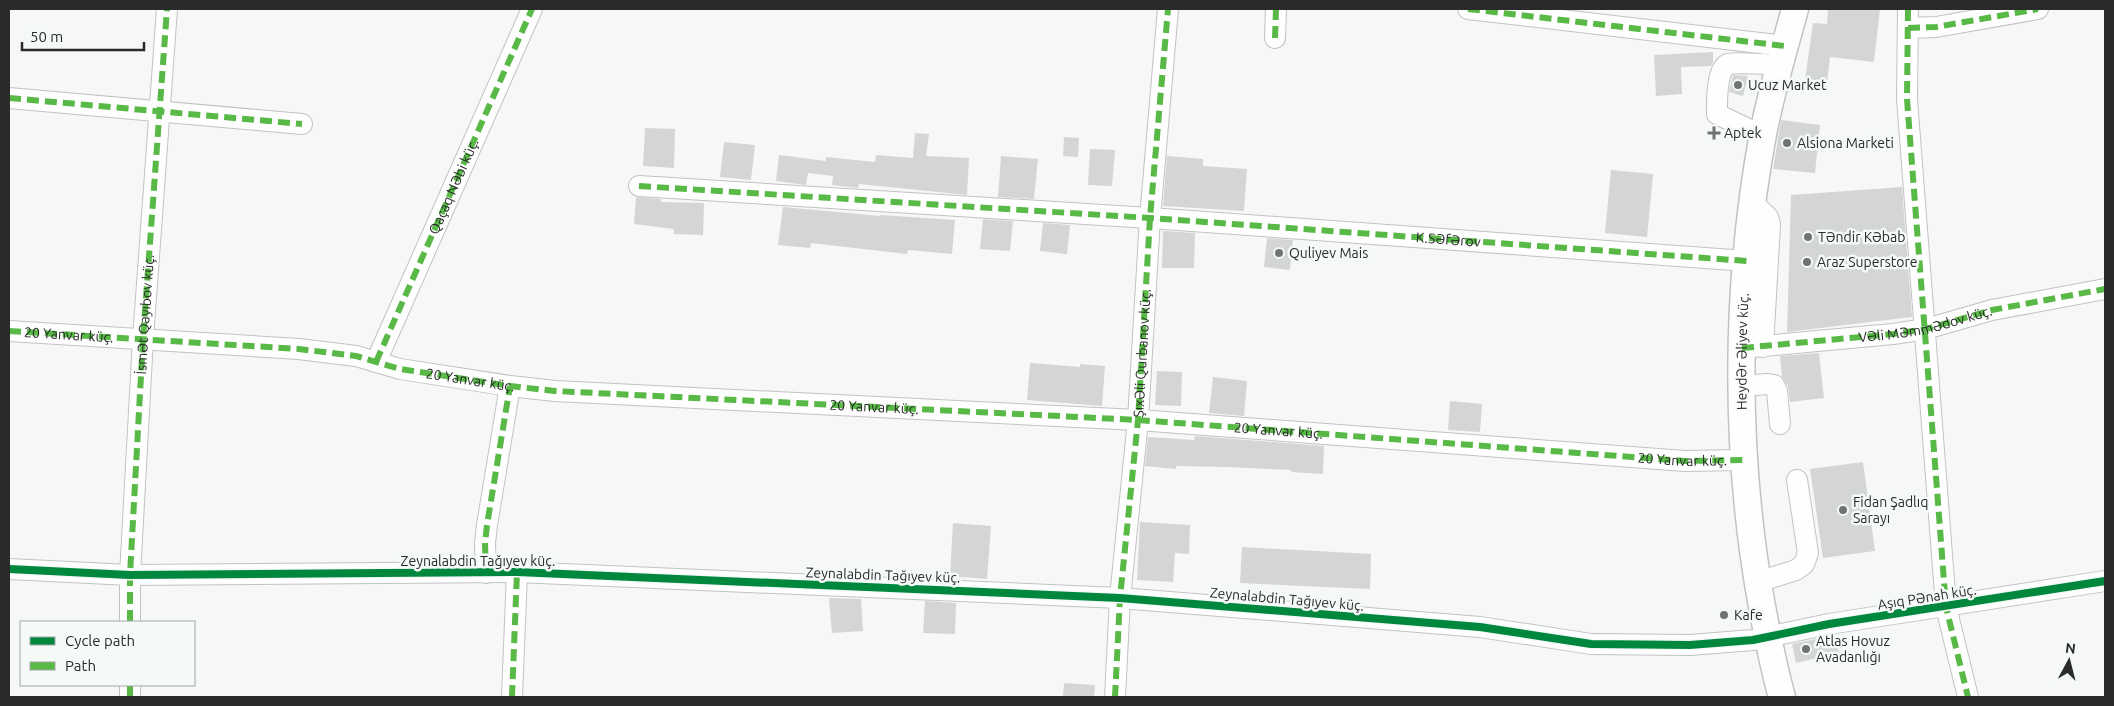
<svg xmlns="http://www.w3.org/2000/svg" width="2114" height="706" font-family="Ubuntu,sans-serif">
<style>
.building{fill:#d4d6d5}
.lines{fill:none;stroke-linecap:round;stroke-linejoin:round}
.minor-casing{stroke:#c1c3c2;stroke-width:22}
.major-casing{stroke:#c1c3c2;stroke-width:29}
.minor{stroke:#fefefe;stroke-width:20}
.major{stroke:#fefefe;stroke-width:26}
.quiet{stroke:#58b947;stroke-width:6;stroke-dasharray:12 6;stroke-linecap:butt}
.cycleway-casing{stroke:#f5f9f8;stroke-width:11}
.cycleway{stroke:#00873e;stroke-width:8}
.poi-dot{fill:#717272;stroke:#f5f9f8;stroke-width:2}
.labels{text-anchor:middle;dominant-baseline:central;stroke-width:5;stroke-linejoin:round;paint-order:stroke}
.poi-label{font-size:14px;fill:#292a2a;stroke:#f5f9f8;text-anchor:start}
.street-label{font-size:14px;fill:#292a2a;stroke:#f5f9f8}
</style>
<rect width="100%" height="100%" fill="#f6f8f7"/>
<!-- building -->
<g class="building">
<polygon points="1828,9 1880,9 1874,62 1830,57 1827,83 1805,80 1813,23 1827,24"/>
<polygon points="1713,52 1713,62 1711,66 1681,67 1682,94 1656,96 1654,55"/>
<polygon points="1733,75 1748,76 1743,96 1729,92"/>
<polygon points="1781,120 1820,125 1815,173 1773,169"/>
<polygon points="645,128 675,129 674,168 643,166"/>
<polygon points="915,133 929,134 926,156 969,158 967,195 859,184 858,188 832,185 833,176 808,173 806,185 776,181 779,155 826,161 826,157 875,162 876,155 913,158"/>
<polygon points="1064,137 1079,138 1078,157 1063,156"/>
<polygon points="724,142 755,145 751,180 720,177"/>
<polygon points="1090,149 1115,150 1112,186 1088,185"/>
<polygon points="1001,156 1038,159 1034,199 998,197"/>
<polygon points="1167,156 1203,159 1203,166 1247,169 1244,211 1163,206"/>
<polygon points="1611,170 1653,174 1647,237 1605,233"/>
<polygon points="1902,187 1912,317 1787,332 1791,195"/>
<polygon points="636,197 661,199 661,202 704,203 703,235 674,234 674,229 634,224"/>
<polygon points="783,207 880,216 880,215 955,220 952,254 908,250 907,254 811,243 810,248 778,245"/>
<polygon points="983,219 1013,221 1010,251 980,249"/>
<polygon points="1043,223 1070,225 1067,254 1040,251"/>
<polygon points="1163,231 1195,233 1194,268 1162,268"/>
<polygon points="1267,238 1293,240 1290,270 1264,267"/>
<polygon points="1819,353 1824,398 1790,402 1788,386 1782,377 1780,356"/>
<polygon points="1030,363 1080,367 1080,364 1105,366 1102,406 1027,400"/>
<polygon points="1157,371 1182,372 1181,406 1155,405"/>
<polygon points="1213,377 1247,381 1244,416 1209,413"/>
<polygon points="1450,401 1482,404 1480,432 1448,430"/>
<polygon points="1195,436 1324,446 1323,474 1291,472 1292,470 1224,467 1176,466 1176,469 1145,466 1148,437 1194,440"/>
<polygon points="1863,462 1875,551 1823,558 1810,469"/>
<polygon points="1140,522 1190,525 1189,554 1175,553 1173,582 1137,580"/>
<polygon points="953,523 991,526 987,579 950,576"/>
<polygon points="1242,547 1371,554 1370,589 1240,583"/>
<polygon points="829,598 861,599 863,631 832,633"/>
<polygon points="925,601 956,603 955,634 923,633"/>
<polygon points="1835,635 1839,653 1796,663 1792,644"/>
<polygon points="1064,683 1095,685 1094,697 1063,697"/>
</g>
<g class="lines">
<!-- minor casing -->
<g class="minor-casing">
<g id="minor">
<polyline points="1468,9 1785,46"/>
<polyline points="1908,9 1907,99 1946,607 1968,697"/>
<polyline points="1908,28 1936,27 2038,9"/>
<polyline points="1275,38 1276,9"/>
<polyline points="9,98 302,124"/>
<path d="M 1750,130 L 1717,114 C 1717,103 1716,69 1728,64 C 1736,62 1756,64 1765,64"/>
<path id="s1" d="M 639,186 L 1150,218 L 1747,261"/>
<polyline points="1753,203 1768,217 1770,225 1763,347"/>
<path id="s2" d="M 9,331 L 299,349 L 356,356 L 400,369 L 510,386 L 555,391 L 1138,420 L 1685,461 L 1743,460"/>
<path id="s3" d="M 1742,348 L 1893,334 L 1926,329 L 1992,310 L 2105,289"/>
<polyline points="376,362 532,9"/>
<polyline points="1742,386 1768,384 1774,385 1777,391 1780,424"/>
<polyline points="9,569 130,575 517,572 1120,598 1480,627 1591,644 1690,645 1753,640 1829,624 2105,581"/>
<polyline points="486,573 485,543 487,525 510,386"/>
<polyline points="1758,582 1796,570 1804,564 1808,553 1797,480"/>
<polyline points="130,622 130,575 143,339 167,9"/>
<polyline points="130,685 130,697"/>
<polyline points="512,697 517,572"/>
<path id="s4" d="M 1115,697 L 1120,598 L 1138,420 L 1150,218 L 1168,9"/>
</g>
</g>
<!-- major casing -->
<g class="major-casing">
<g id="major">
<path id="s5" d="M 1782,697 C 1773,666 1767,633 1761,601 C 1734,450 1735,285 1763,134 C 1771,92 1784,50 1795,9"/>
</g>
</g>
<!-- minor -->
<use href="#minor" class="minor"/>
<!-- major -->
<use href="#major" class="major"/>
<!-- quiet -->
<g class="quiet">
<polyline points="1468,9 1785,46"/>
<polyline points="1908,9 1907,99 1946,607 1968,697"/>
<polyline points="1908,28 1936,27 2038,9"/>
<polyline points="1275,38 1276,9"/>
<polyline points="9,98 302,124"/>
<polyline points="639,186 1150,218 1747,261"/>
<polyline points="9,331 299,349 356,356 400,369 510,386 555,391 1138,420 1685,461 1743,460"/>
<polyline points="1742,348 1893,334 1926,329 1992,310 2105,289"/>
<path id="s6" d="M 376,362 L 532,9"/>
<polyline points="486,573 485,543 487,525 510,386"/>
<path id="s7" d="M 130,622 L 130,575 L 143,339 L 167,9"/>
<polyline points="130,685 130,697"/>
<polyline points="512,697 517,572"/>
<polyline points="1115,697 1120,598 1138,420 1150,218 1168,9"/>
</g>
<!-- cycleway casing -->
<g class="cycleway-casing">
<polyline id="cycleway" points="9,569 130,575 517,572 1120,598 1480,627 1591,644 1690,645 1753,640 1829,624 2105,581"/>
</g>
<!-- cycleway -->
<use href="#cycleway" class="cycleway"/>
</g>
<!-- markers -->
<g class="poi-dot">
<circle cx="1738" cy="85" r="5"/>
<path d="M1711.5 125.5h5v5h5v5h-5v5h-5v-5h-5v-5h5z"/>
<circle cx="1787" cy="143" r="5"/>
<circle cx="1808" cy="237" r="5"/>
<circle cx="1279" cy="253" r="5"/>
<circle cx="1807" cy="262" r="5"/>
<circle cx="1843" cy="510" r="5"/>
<circle cx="1724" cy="615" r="5"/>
<circle cx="1806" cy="649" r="5"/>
</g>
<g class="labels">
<!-- poi labels -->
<g class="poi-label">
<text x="1748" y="85">Ucuz Market</text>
<text x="1724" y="133">Aptek</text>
<text x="1797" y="143">Alsiona Marketi</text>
<text x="1818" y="237">Təndir Kəbab</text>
<text x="1289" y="253">Quliyev Mais</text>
<text x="1817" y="262">Araz Superstore</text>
<text x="1853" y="502">Fidan Şadlıq<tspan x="1853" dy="16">Sarayı</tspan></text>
<text x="1734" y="615">Kafe</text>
<text x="1816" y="641">Atlas Hovuz<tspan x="1816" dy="16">Avadanlığı</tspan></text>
</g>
<!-- street labels -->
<g class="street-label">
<text stroke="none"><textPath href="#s6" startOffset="192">Qaçaq Nəbi küç.</textPath></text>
<text stroke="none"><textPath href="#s1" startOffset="811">K.Səfərov</textPath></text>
<text stroke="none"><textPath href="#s7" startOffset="308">İsmət Qayıbov küç.</textPath></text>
<text stroke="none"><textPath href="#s3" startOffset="185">Vəli Məmmədov küç.</textPath></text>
<text stroke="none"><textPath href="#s2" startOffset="60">20 Yanvar küç.</textPath></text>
<text stroke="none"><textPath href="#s5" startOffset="349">Heydər Əliyev küç.</textPath></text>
<text stroke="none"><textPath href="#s4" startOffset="345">Şıxəli Qurbanov küç.</textPath></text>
<text stroke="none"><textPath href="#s2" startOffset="465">20 Yanvar küç.</textPath></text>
<text stroke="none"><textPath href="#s2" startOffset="870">20 Yanvar küç.</textPath></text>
<text stroke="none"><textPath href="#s2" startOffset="1275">20 Yanvar küç.</textPath></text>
<text stroke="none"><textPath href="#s2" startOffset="1680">20 Yanvar küç.</textPath></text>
<text x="478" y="561">Zeynalabdin Tağıyev küç.</text>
<text transform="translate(883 575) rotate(2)">Zeynalabdin Tağıyev küç.</text>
<text transform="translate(1927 597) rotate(-9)">Aşıq Pənah küç.</text>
<text transform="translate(1287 599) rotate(5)">Zeynalabdin Tağıyev küç.</text>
</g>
</g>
<!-- border -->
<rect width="2114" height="706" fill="none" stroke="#292a2a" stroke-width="20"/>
<!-- legend -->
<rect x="20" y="621" width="175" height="65" fill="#f5f9f8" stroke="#a3a6a6"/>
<rect x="30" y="637" width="25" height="8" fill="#00873e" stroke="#a3a6a6"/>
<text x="65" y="646" font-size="15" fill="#292a2a">Cycle path</text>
<rect x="30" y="662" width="25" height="8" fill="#58b947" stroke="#a3a6a6"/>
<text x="65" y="671" font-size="15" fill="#292a2a">Path</text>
<!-- north arrow -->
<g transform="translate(2069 661) rotate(7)" stroke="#f5f9f8" stroke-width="4" paint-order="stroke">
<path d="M0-4L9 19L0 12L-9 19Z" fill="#292a2a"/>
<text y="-8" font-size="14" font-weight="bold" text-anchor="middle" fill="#292a2a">N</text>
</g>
<!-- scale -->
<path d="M22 42v8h122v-8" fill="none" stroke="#292a2a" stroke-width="2.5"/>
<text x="30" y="42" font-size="15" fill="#292a2a" stroke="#f5f9f8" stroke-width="4" paint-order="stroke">50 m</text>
</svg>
